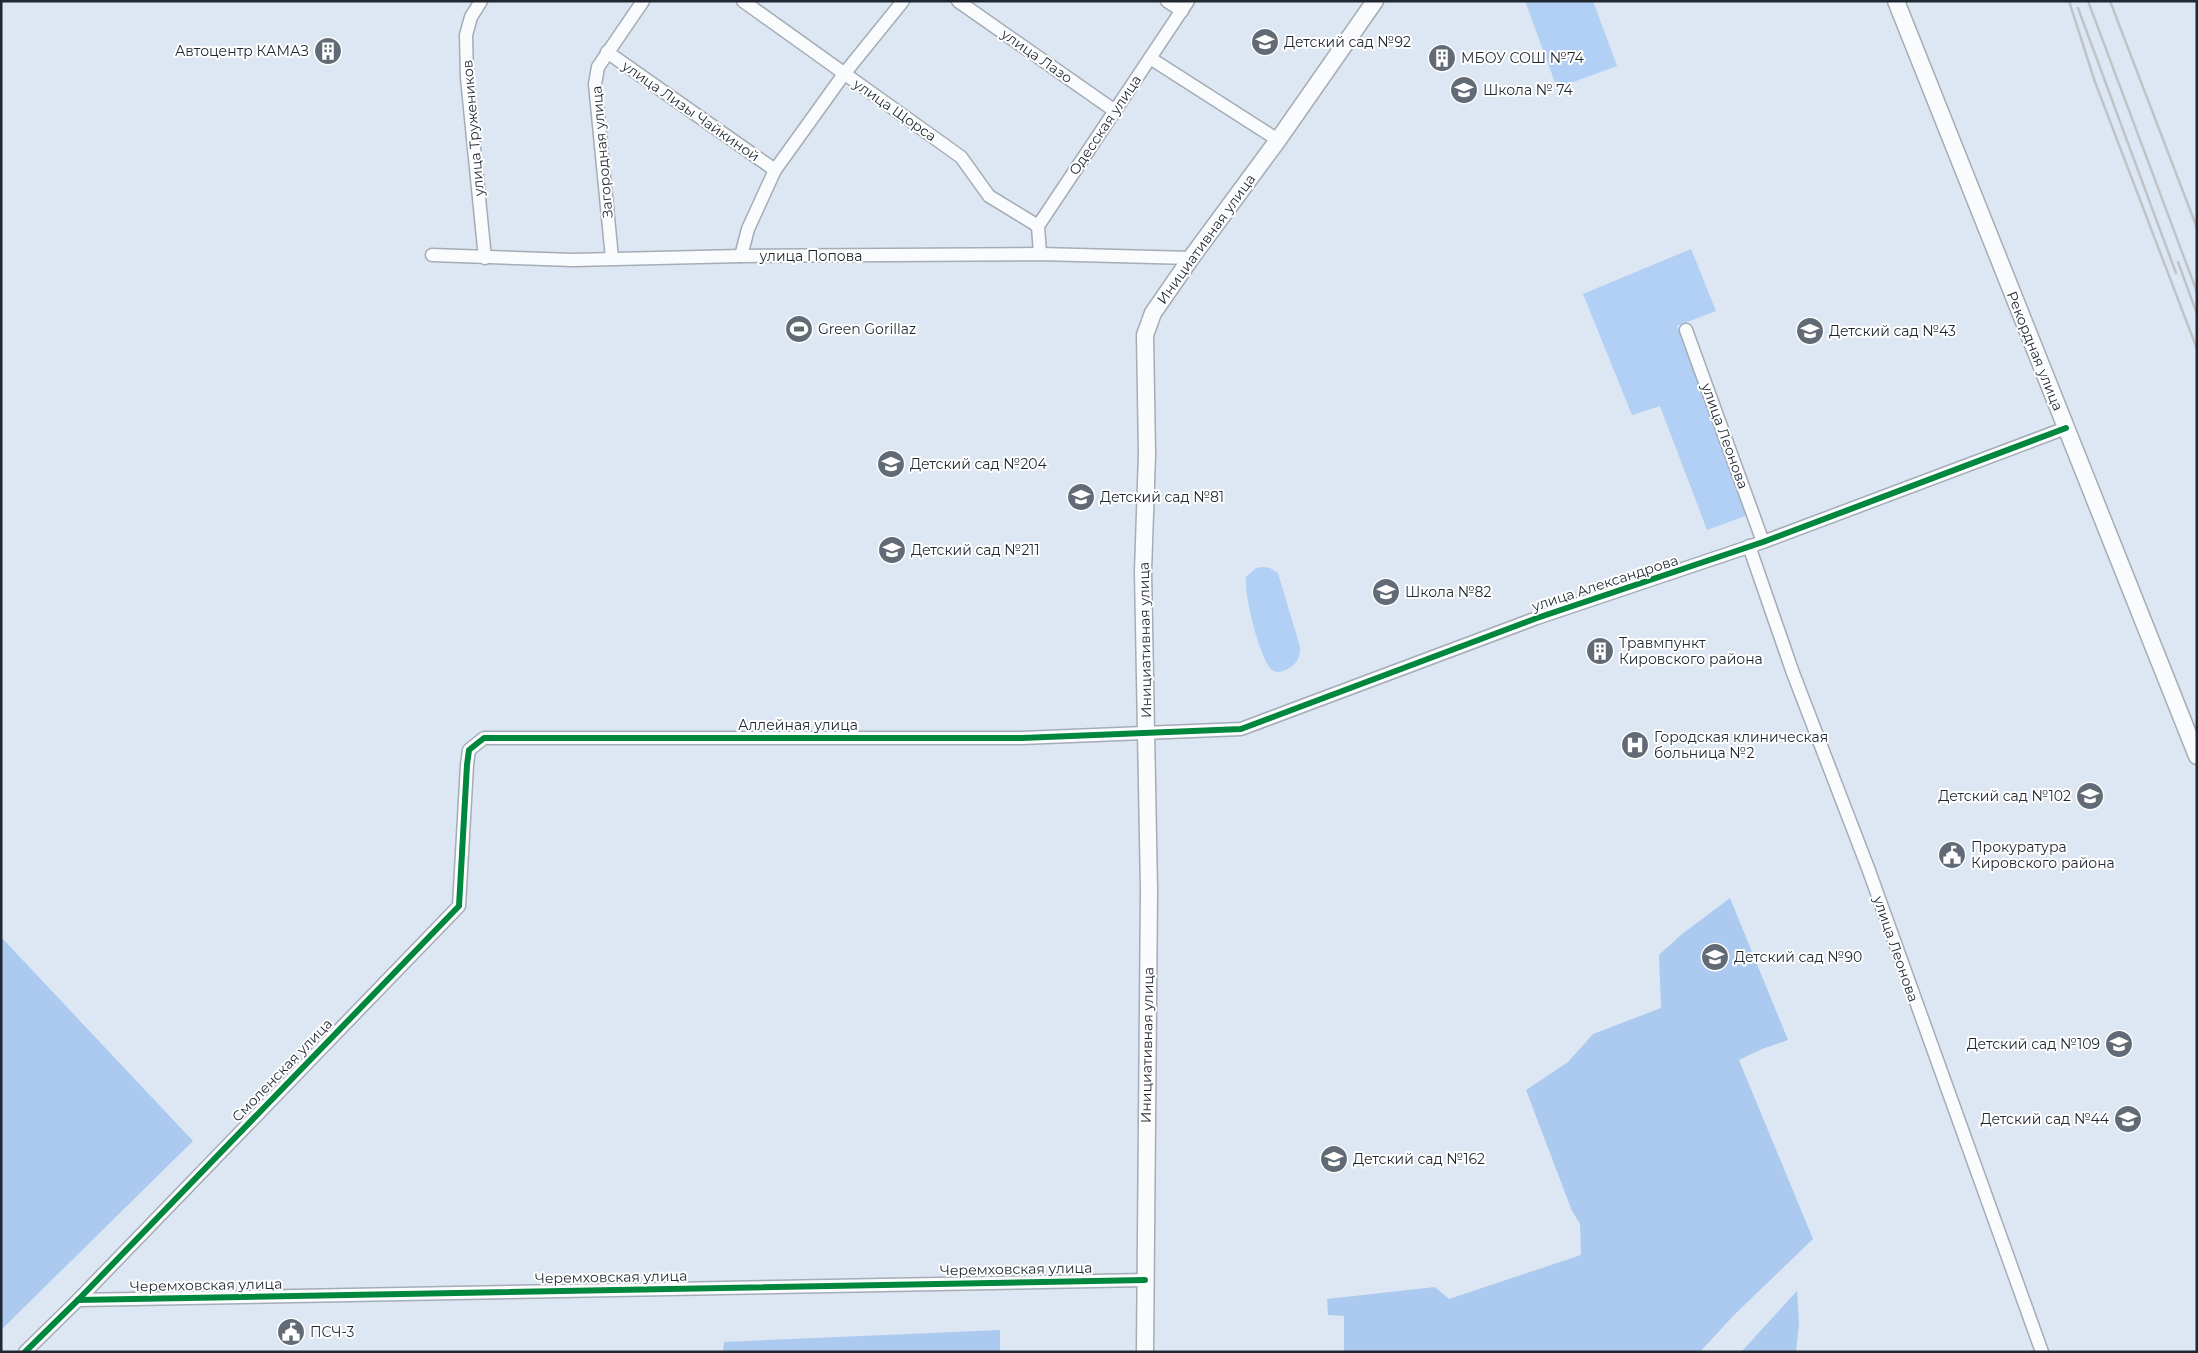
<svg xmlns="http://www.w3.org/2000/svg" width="2198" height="1353" font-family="Montserrat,sans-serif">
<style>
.green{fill:#b2cff5}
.forest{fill:#accaf0}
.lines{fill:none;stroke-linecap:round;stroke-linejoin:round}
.minor-casing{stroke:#a4acb6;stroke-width:15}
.major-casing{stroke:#a4acb6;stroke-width:19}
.minor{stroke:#fafbfd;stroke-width:12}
.major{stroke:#fafbfd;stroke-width:16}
.rail{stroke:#c0c3c7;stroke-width:2.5}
.cycleway-casing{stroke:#fff;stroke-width:9}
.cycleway{stroke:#00873e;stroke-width:6}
.labels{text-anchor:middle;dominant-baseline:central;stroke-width:4;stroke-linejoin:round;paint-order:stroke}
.poi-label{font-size:14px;fill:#1f2731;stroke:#fff;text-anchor:start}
.street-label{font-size:14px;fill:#1f2731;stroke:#fff}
</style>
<rect width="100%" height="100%" fill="#dde7f3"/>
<!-- green -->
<g class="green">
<polygon points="1525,1 1593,1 1617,66 1557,88"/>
<polygon points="1691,249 1716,311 1677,326 1748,515 1707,530 1660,406 1632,415 1583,294"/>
<path d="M 1263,567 L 1270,568 L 1278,573 L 1300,647 C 1300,656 1298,662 1291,667 C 1285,671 1278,674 1272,670 C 1260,661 1243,592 1246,577 L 1256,568 Z"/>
</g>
<!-- forest -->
<g class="forest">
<polygon points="1730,898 1788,1040 1762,1049 1739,1060 1813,1239 1733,1316 1700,1352 1344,1352 1344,1316 1328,1315 1327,1299 1435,1287 1449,1299 1581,1255 1580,1224 1572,1211 1526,1090 1568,1062 1593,1034 1661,1008 1659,955 1682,934"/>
<polygon points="1,937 193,1141 1,1330"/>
<polygon points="1797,1291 1799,1323 1796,1352 1741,1352"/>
<polygon points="1000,1330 1000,1352 723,1352 724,1342"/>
</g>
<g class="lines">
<!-- minor casing -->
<g class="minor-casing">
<g id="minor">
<polyline points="481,1 471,17 466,35 467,78 485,258"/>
<polyline points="743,1 961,157 989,196 1038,226"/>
<polyline points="958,1 1115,111"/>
<polyline points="1167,1 1182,11"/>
<polyline points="607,52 775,170"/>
<polyline points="1150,58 1278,140"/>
<polyline points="1040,254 1038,226 1188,1"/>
<polyline points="432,255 573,260 741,256 1040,254 1191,258"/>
<polyline points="741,256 748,229 775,170 844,74 903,1"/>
<polyline points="612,258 595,84 598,67 643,1"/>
<polyline points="1686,330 1763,542"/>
<polyline points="1749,546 1793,673 1868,868 2042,1352"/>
<polyline points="78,1300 1145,1280"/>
<polyline points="25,1352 78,1300 459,906 467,765 469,750 484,738 1022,738 1241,729 1537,618 1763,542 2066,428"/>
</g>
</g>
<!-- major casing -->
<g class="major-casing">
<g id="major">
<polyline points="1896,1 2197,756"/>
<polyline points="1145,1352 1149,890 1143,572 1147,454 1145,335 1153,313 1191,258 1278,140 1375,1"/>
</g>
</g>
<!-- minor -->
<use href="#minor" class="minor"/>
<!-- major -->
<use href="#major" class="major"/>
<!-- rail -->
<g class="rail">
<polyline points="2069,1 2095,82 2197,349"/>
<polyline points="2088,1 2197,292"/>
<polyline points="2110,1 2197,228"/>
<polyline points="2078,8 2176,273"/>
<polyline points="2178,262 2197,314"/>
</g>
<!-- cycleway casing -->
<g class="cycleway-casing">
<g id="cycleway">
<polyline points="78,1300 1145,1280"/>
<polyline points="25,1352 78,1300 459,906 467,765 469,750 484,738 1022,738 1241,729 1537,618 1763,542 2066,428"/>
</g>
</g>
<!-- cycleway -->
<use href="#cycleway" class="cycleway"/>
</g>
<!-- icons -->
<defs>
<g id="school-disc" transform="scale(1.4375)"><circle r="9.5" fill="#626a75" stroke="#fff"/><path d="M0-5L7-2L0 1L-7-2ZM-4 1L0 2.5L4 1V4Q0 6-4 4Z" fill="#fff"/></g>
<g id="building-disc" transform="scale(1.4375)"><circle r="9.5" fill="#626a75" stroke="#fff"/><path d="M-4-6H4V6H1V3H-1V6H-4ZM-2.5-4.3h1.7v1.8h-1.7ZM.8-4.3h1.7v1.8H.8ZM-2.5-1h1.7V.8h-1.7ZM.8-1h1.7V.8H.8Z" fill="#fff"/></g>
<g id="stadium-disc" transform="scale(1.4375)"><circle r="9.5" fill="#626a75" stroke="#fff"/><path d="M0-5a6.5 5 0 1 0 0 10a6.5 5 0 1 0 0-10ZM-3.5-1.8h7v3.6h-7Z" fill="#fff"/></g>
<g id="hospital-disc" transform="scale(1.4375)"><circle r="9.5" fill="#626a75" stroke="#fff"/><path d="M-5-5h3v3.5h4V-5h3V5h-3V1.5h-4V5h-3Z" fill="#fff"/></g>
<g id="civic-disc" transform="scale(1.4375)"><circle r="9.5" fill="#626a75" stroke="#fff"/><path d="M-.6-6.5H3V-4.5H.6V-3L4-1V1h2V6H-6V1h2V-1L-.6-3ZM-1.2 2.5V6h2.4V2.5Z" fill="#fff"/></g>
</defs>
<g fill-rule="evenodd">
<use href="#school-disc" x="1265" y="42"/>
<use href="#building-disc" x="328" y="51"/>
<use href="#building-disc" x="1442" y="58"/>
<use href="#school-disc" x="1464" y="90"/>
<use href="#stadium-disc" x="799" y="329"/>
<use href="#school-disc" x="1810" y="331"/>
<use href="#school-disc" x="891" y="464"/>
<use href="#school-disc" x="1081" y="497"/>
<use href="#school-disc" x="892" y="550"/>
<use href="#school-disc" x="1386" y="592"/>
<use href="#building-disc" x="1600" y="651"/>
<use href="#hospital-disc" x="1635" y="745"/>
<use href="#school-disc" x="2090" y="796"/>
<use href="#civic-disc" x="1952" y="855"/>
<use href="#school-disc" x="1715" y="957"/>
<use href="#school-disc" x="2119" y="1044"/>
<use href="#school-disc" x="2128" y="1119"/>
<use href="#school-disc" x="1334" y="1159"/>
<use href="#civic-disc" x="291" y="1332"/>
</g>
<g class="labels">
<!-- poi labels -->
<g class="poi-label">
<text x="1284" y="42">Детский сад №92</text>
<text x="309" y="51" text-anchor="end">Автоцентр КАМАЗ</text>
<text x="1461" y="58">МБОУ СОШ №74</text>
<text x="1483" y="90">Школа № 74</text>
<text x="818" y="329">Green Gorillaz</text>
<text x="1829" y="331">Детский сад №43</text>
<text x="910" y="464">Детский сад №204</text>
<text x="1100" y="497">Детский сад №81</text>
<text x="911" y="550">Детский сад №211</text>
<text x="1405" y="592">Школа №82</text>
<text x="1619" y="643">Травмпункт<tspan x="1619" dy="16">Кировского района</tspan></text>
<text x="1654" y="737">Городская клиническая<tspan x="1654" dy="16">больница №2</tspan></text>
<text x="2071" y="796" text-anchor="end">Детский сад №102</text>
<text x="1971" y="847">Прокуратура<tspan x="1971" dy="16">Кировского района</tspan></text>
<text x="1734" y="957">Детский сад №90</text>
<text x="2100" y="1044" text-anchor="end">Детский сад №109</text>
<text x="2109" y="1119" text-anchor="end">Детский сад №44</text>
<text x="1353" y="1159">Детский сад №162</text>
<text x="310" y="1332">ПСЧ-3</text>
</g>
<!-- street labels -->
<g class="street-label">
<text transform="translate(1037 56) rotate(35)">улица Лазо</text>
<text transform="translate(895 110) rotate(35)">улица Щорса</text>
<text transform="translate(691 111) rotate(35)">улица Лизы Чайкиной</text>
<text transform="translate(1105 125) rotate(-56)">Одесская улица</text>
<text transform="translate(473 128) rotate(-95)">улица Тружеников</text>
<text transform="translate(602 152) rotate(-95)">Загородная улица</text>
<text transform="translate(1206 239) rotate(-54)">Инициативная улица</text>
<text x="811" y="256">улица Попова</text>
<text transform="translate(2035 351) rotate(68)">Рекордная улица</text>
<text transform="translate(1725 436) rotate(70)">улица Леонова</text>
<text transform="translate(1605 583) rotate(-18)">улица Александрова</text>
<text transform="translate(1145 640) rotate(-91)">Инициативная улица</text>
<text x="798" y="725">Аллейная улица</text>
<text transform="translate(1896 949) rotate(71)">улица Леонова</text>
<text transform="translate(1147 1045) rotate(-89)">Инициативная улица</text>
<text transform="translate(282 1070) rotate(-46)">Смоленская улица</text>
<text transform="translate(1016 1269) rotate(-1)">Черемховская улица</text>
<text transform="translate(611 1277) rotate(-1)">Черемховская улица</text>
<text transform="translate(206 1285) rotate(-1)">Черемховская улица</text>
</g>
</g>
<!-- border -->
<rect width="2198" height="1353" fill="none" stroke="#1f2731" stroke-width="5"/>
</svg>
